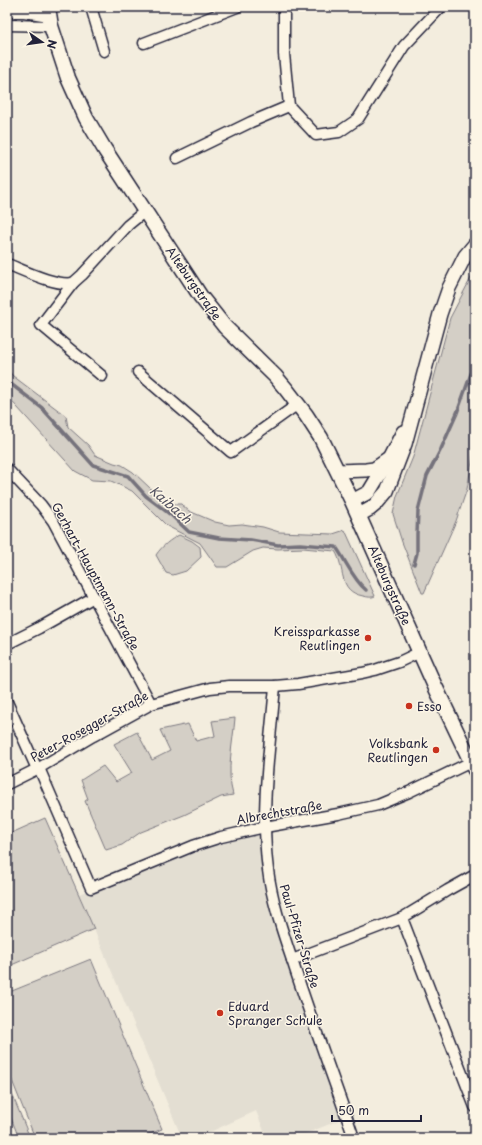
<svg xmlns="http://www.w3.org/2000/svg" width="482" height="1145" font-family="'Playpen Sans',sans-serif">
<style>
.built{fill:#e3ded2}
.green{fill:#d4cfc6;stroke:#7b7880}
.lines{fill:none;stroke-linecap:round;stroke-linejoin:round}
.stream{stroke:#75727b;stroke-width:3.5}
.minor-casing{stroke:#22223b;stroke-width:13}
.tertiary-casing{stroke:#22223b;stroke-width:16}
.secondary-casing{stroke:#22223b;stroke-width:17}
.minor{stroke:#fcf5e5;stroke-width:10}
.tertiary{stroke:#fcf5e5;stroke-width:13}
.secondary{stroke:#fcf5e5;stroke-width:14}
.poi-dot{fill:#c8321e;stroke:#fcf5e5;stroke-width:1.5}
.labels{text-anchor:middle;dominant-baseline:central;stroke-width:3;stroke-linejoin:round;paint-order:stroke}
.street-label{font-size:12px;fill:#22223b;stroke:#fcf5e5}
.poi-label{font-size:12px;fill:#22223b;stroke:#fcf5e5;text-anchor:end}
.water-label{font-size:13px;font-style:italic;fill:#525160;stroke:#fcf5e5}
</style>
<rect width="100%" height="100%" fill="#f3edde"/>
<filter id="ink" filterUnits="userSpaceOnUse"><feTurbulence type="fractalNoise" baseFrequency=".025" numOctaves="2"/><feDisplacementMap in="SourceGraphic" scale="8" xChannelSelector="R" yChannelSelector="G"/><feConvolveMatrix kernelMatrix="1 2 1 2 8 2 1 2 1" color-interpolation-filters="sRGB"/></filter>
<g filter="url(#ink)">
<!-- built -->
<polygon class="built" points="265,827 268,870 347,1117 295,1138 267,1138 256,1111 197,1138 182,1138 79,894 151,864"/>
<!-- green -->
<g class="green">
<polygon points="475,272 475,446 467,489 456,521 424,593 422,593 402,542 393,514 397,496 413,457 450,318 472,276"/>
<path d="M 7,369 L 13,376 L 66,416 L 68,427 L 88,445 L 95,455 L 114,463 L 122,465 L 133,472 L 167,504 L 181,504 L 189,511 L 215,522 L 229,525 L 242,524 L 263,527 L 279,532 L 333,534 L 345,530 L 375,596 C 371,598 368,597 363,596 C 337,591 346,568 335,551 L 303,548 L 278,549 L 263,548 L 253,551 L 227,567 L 217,567 L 200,543 L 167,526 L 132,491 L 111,481 L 92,480 L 75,471 L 7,396 Z"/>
<path d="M 179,535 L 192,541 L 200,547 L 201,557 L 186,571 L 173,575 L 166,573 L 156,555 C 162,546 170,540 179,535 Z"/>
<path d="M 235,718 C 233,743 226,771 233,795 L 221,797 L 184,815 L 141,832 L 122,845 L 106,850 L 85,801 L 88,799 L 81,780 L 103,766 L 116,782 L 132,773 L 114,744 L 137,732 L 152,760 L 170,751 L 160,730 L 188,724 L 196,741 L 215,736 L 212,721 Z"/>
<polygon points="45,818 94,929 7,967 7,835"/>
<polygon points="91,959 162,1129 140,1138 35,1138 7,1068 7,993"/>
<polygon points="7,1082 30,1138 19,1138 7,1108"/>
</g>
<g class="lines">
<!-- stream -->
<g class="stream">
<path d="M 7,381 L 42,408 L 93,465 L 128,476 L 146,496 L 171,515 L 189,532 L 219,538 L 251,540 L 278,545 L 300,544 L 336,547 C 346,561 353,579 366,590"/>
<polyline points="414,564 417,553 417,534 418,511 427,476 441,449 457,413 473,368 475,357"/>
</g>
<!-- minor casing -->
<g class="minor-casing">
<g id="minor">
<polyline points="91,7 104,51"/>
<polyline points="284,7 284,54 289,106 316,135 339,132 358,119 404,46 441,7"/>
<polyline points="7,12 24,12 49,16"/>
<polyline points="7,25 51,26"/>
<polyline points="144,43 237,7"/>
<polyline points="177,158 251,122 289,106"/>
<path d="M 7,264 C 25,271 55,286 73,283"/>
<polyline points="138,372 231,452 298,404"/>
<polyline points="102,376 41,325 73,283 82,275 128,225 145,211"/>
<polyline points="7,469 41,505 53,521 151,704"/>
<polyline points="7,644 39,628 94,597"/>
<path d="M 275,686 C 270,747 260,809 268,870 C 272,902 283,933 293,963 C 312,1022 334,1080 354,1138"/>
<polyline points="7,702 37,769"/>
<polyline points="39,768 91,888 193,846 221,837 265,827 338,814 378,805 409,792 471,762"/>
<polyline points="7,784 39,768 93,736 151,704 210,688 229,686 275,686 298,684 362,673 375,670 399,662 420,652"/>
<polyline points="402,918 475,1107"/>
<polyline points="292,960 402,918 448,890 475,875"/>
</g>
</g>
<!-- tertiary casing -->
<g class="tertiary-casing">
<g id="tertiary">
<polyline points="338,471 366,470 374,469 387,460"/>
<polyline points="352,501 369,492 389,459 403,432"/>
<polyline points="359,515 370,509 376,504 387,491 405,444 440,314 449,288 465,256 475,244"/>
</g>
</g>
<!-- secondary casing -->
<g class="secondary-casing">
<polyline id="secondary" points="48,7 51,26 68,78 86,118 105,150 201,297 225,327 275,376 286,389 306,415 321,438 352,501 433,682 475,770"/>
</g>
<!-- minor -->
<use href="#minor" class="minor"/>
<!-- tertiary -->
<use href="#tertiary" class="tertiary"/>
<!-- secondary -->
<use href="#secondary" class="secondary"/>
</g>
</g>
<!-- markers -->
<g class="poi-dot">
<circle cx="368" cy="638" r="4"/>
<circle cx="409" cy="706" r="4"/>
<circle cx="436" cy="750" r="4"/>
<circle cx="220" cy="1013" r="4"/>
</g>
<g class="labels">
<!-- street labels -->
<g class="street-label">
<text transform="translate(194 283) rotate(55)">Alteburgstraße</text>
<text transform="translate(96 576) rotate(61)">Gerhart-Hauptmann-Straße</text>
<text transform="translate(390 585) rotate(66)">Alteburgstraße</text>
<text transform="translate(89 726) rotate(-29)">Peter-Rosegger-Straße</text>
<text transform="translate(279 812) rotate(-10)">Albrechtstraße</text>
<text transform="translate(300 936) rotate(73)">Paul-Pfizer-Straße</text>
</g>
<!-- poi labels -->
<g class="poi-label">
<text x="360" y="631">Kreissparkasse<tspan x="360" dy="14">Reutlingen</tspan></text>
<text x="417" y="706" text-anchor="start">Esso</text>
<text x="428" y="743">Volksbank<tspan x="428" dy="14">Reutlingen</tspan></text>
<text x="228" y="1006" text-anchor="start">Eduard<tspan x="228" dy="14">Spranger Schule</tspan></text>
</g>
<!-- water labels -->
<g class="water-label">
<text transform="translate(171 504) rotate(41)">Kaibach</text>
</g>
</g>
<!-- margin -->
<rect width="482" height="1145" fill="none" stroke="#fcf5e5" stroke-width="24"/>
<rect x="12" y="12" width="458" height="1121" fill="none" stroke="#22223b" stroke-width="1.5" filter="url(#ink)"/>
<!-- north arrow -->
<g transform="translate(42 42) rotate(103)" stroke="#fcf5e5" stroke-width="3" paint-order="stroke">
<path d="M0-3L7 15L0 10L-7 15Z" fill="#22223b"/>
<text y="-6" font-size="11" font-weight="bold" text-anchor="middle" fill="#22223b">N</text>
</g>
<!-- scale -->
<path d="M332 1115v6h89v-6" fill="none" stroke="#22223b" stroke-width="2"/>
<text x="338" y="1115" font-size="12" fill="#22223b" stroke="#fcf5e5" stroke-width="3" paint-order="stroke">50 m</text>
</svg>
